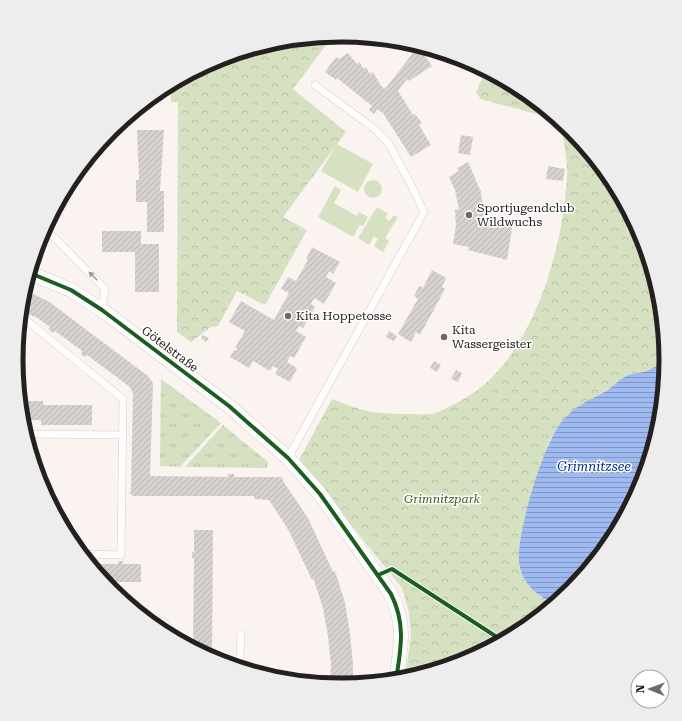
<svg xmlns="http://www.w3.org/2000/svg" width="682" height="721" font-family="'Roboto Serif',serif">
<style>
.grass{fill:url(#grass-tufts)}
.park{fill:url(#park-crowns)}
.pitch{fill:#d6e1c2}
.water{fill:url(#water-rules)}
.building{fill:url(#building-hatch)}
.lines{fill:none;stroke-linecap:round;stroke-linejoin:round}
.lane-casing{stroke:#d5cfcd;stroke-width:8}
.street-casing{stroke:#d5cfcd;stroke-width:15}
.lane{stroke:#fefdfd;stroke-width:7}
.street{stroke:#fefdfd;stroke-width:14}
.cycleway-casing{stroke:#fff;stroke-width:6}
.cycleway{stroke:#1b5e20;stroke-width:4}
.oneway{fill:#9c9a99}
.poi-dot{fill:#6f6a68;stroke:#fff;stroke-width:1.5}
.labels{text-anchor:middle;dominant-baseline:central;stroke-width:3;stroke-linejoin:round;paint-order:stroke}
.poi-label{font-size:12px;fill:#24201f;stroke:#fff;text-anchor:start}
.street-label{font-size:12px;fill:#24201f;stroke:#fff}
.park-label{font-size:12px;font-style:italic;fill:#415a1c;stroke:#fff}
.water-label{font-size:13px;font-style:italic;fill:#032f87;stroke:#fff}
.rim{fill:none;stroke:#24201f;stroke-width:5}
</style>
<defs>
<pattern id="grass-tufts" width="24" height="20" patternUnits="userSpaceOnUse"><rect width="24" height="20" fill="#d6e1c2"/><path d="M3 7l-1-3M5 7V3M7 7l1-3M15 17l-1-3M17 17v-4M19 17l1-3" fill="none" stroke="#b8c1a6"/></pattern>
<pattern id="park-crowns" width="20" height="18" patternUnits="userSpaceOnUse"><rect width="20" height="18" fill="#d6e1c2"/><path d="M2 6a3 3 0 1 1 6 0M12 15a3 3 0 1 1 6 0" fill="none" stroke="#b8c1a6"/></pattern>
<pattern id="water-rules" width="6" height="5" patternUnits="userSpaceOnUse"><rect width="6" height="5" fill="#9fbaf0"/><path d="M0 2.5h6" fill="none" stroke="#8197c2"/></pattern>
<pattern id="building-hatch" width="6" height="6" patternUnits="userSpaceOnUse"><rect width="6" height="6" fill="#d7d2d0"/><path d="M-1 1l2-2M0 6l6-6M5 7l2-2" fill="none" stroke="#b8b4b2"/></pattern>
</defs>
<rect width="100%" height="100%" fill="#faf3f0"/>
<!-- grass -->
<g class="grass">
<polygon points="161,379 221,423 180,467 160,466"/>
<polygon points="223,425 268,462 267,468 185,467"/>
</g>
<!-- park -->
<g class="park">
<polygon points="333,36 293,89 346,132 283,217 307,230 265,305 237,291 218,326 211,327 191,342 177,332 178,102 171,102 171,84 217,60 278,42"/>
<polygon points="485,71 522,90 558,120 481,99 476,93"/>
<path d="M 561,123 L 571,131 L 611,180 L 641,236 L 660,297 L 666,362 L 645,371 L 627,375 L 608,389 L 582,405 L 568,415 L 550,440 L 542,461 L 533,490 L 523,529 L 519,552 L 519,567 L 541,597 L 554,604 L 521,631 L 465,661 L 405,679 L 411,636 L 409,612 L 402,588 L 299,460 L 332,399 C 348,405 364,412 381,413 C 390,414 400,414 409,414 C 415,414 423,415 430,414 C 437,414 446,408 452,405 C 529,373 563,253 567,177 C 568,160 563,139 561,123 Z"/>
</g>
<!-- pitch -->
<g class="pitch">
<polygon points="337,144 373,164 358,192 321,171"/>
<circle cx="373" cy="189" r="9"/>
<polygon points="335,186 341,190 334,203 357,216 359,212 368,217 363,226 360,225 353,237 318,217"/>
<polygon points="377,207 388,214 385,218 389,221 394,215 398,217 385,238 389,241 383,252 374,246 378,239 374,236 369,245 358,238"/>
</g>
<!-- water -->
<path class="water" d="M 666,362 L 660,424 L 641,485 L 611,541 L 571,590 L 554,604 C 538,596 525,586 520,568 C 513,545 539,462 551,440 C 555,431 561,421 568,415 C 579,404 594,398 606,391 C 613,386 619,380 626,376 C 632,373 640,373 646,371 C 653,368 659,365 666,362 Z"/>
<!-- building -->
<g class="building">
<polygon points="348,53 357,64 359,62 364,69 366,67 370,74 373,72 381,86 385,89 413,53 423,53 432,66 409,81 407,79 398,91 413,115 415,114 422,123 419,125 431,145 411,157 383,113 377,109 374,114 369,110 372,106 337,78 336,80 325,72 336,57 339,59"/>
<polygon points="137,130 164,130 160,191 164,191 164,232 147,232 147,202 136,202 136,180 139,180"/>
<polygon points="461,135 473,137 470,155 458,153"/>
<polygon points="468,162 481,192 485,222 513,222 507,260 468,250 469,247 453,244 456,226 455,210 459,209 455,190 449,177 459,171 457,168"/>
<polygon points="548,166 565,169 563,181 546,179"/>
<polygon points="64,192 63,203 59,202"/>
<polygon points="102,231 141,231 141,244 159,244 159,292 135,292 135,252 102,252"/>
<polygon points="312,247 340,262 333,274 329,271 326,277 336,283 324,304 314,298 311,304 315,307 303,328 299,326 296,331 306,337 294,358 290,356 287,362 297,368 290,382 275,374 278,369 273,366 270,371 253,361 249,368 230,357 234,350 236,351 238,349 235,348 245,331 229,322 241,301 274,320 289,293 281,289 288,277 296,281 308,260 306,259"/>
<polygon points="432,270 446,278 442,287 445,289 420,335 416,332 411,342 398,334 418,299 414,296 419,286 423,288"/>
<polygon points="24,293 33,294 48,301 148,376 153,383 150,476 228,477 228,474 234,474 234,477 282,477 283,481 308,518 333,572 334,571 336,574 345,603 350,633 353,664 353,684 341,685 330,684 331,665 328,636 323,608 315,583 314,579 312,580 289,531 269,500 254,499 254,496 133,496 129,492 131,491 133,394 130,387 87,355 85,357 81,354 82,351 55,331 53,333 49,330 50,327 36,317 21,312"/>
<polygon points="389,331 397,336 394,341 386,337"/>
<polygon points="203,335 209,338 206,342 201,338"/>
<polygon points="434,361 441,365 437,372 430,368"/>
<polygon points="456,370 462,373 458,382 451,379"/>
<polygon points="20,401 43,401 43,405 92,405 92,425 41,425 41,420 22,420"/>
<polygon points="194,530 213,530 212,655 205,654 193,648 194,558 192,558 192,552 194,552"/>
<polygon points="118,561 123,561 122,564 141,564 141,582 105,582 89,564 118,564"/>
</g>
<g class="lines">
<!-- lane casing -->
<g class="lane-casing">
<g id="lane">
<polyline points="44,231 54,237 105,289 102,310"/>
<polyline points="20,320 26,320 123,399 121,555 82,554"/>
<polyline points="25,434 123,435"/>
<polyline points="288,458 424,212 410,183 389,144 376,130 315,85"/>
<polyline points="238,667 240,656 241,634"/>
</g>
</g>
<!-- street casing -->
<g class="street-casing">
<g id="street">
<path d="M 30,273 L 71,290 L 102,310 L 229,406 L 288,458 L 320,494 L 391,594 C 406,624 401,648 396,680"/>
<polyline points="162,625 167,634"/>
</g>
</g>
<!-- lane -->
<use href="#lane" class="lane"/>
<!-- street -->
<use href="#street" class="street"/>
<!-- cycleway casing -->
<g class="cycleway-casing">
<g id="cycleway">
<path d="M 30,273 L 71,290 L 102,310 L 229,406 L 288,458 L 320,494 L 391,594 C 406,624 401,648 396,680"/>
<polyline points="378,575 392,569 503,641"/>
</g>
</g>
<!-- cycleway -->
<use href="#cycleway" class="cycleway"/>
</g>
<!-- one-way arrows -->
<defs><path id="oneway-solid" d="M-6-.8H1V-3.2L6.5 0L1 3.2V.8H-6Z"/></defs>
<use class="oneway" href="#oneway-solid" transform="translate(93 276) rotate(-135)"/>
<!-- markers -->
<g class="poi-dot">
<circle cx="469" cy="215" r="4"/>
<circle cx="288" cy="316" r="4"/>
<circle cx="444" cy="337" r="4"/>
</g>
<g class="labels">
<!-- poi labels -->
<g class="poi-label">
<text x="477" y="208">Sportjugendclub<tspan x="477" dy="14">Wildwuchs</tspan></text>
<text x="296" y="316">Kita Hoppetosse</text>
<text x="452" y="330">Kita<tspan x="452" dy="14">Wassergeister</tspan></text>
</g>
<!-- street labels -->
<g class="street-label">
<text transform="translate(170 349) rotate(37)">Götelstraße</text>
</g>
<!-- park labels -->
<g class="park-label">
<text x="442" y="499">Grimnitzpark</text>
</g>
<!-- water labels -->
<g class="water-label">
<text x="594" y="466">Grimnitzsee</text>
</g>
</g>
<!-- crop -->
<path d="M0 0H682V721H0ZM23 360a318 318 0 1 1 636 0a318 318 0 1 1-636 0Z" fill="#ededed" fill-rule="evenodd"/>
<path class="rim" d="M23 360a318 318 0 1 1 636 0a318 318 0 1 1-636 0Z"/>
<!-- north arrow -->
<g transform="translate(650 689) rotate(271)"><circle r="19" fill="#ffffff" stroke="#a7a6a5"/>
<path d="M0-3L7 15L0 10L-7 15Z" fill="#6f6a68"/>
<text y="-6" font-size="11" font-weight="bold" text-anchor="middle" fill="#24201f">N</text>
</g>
</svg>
